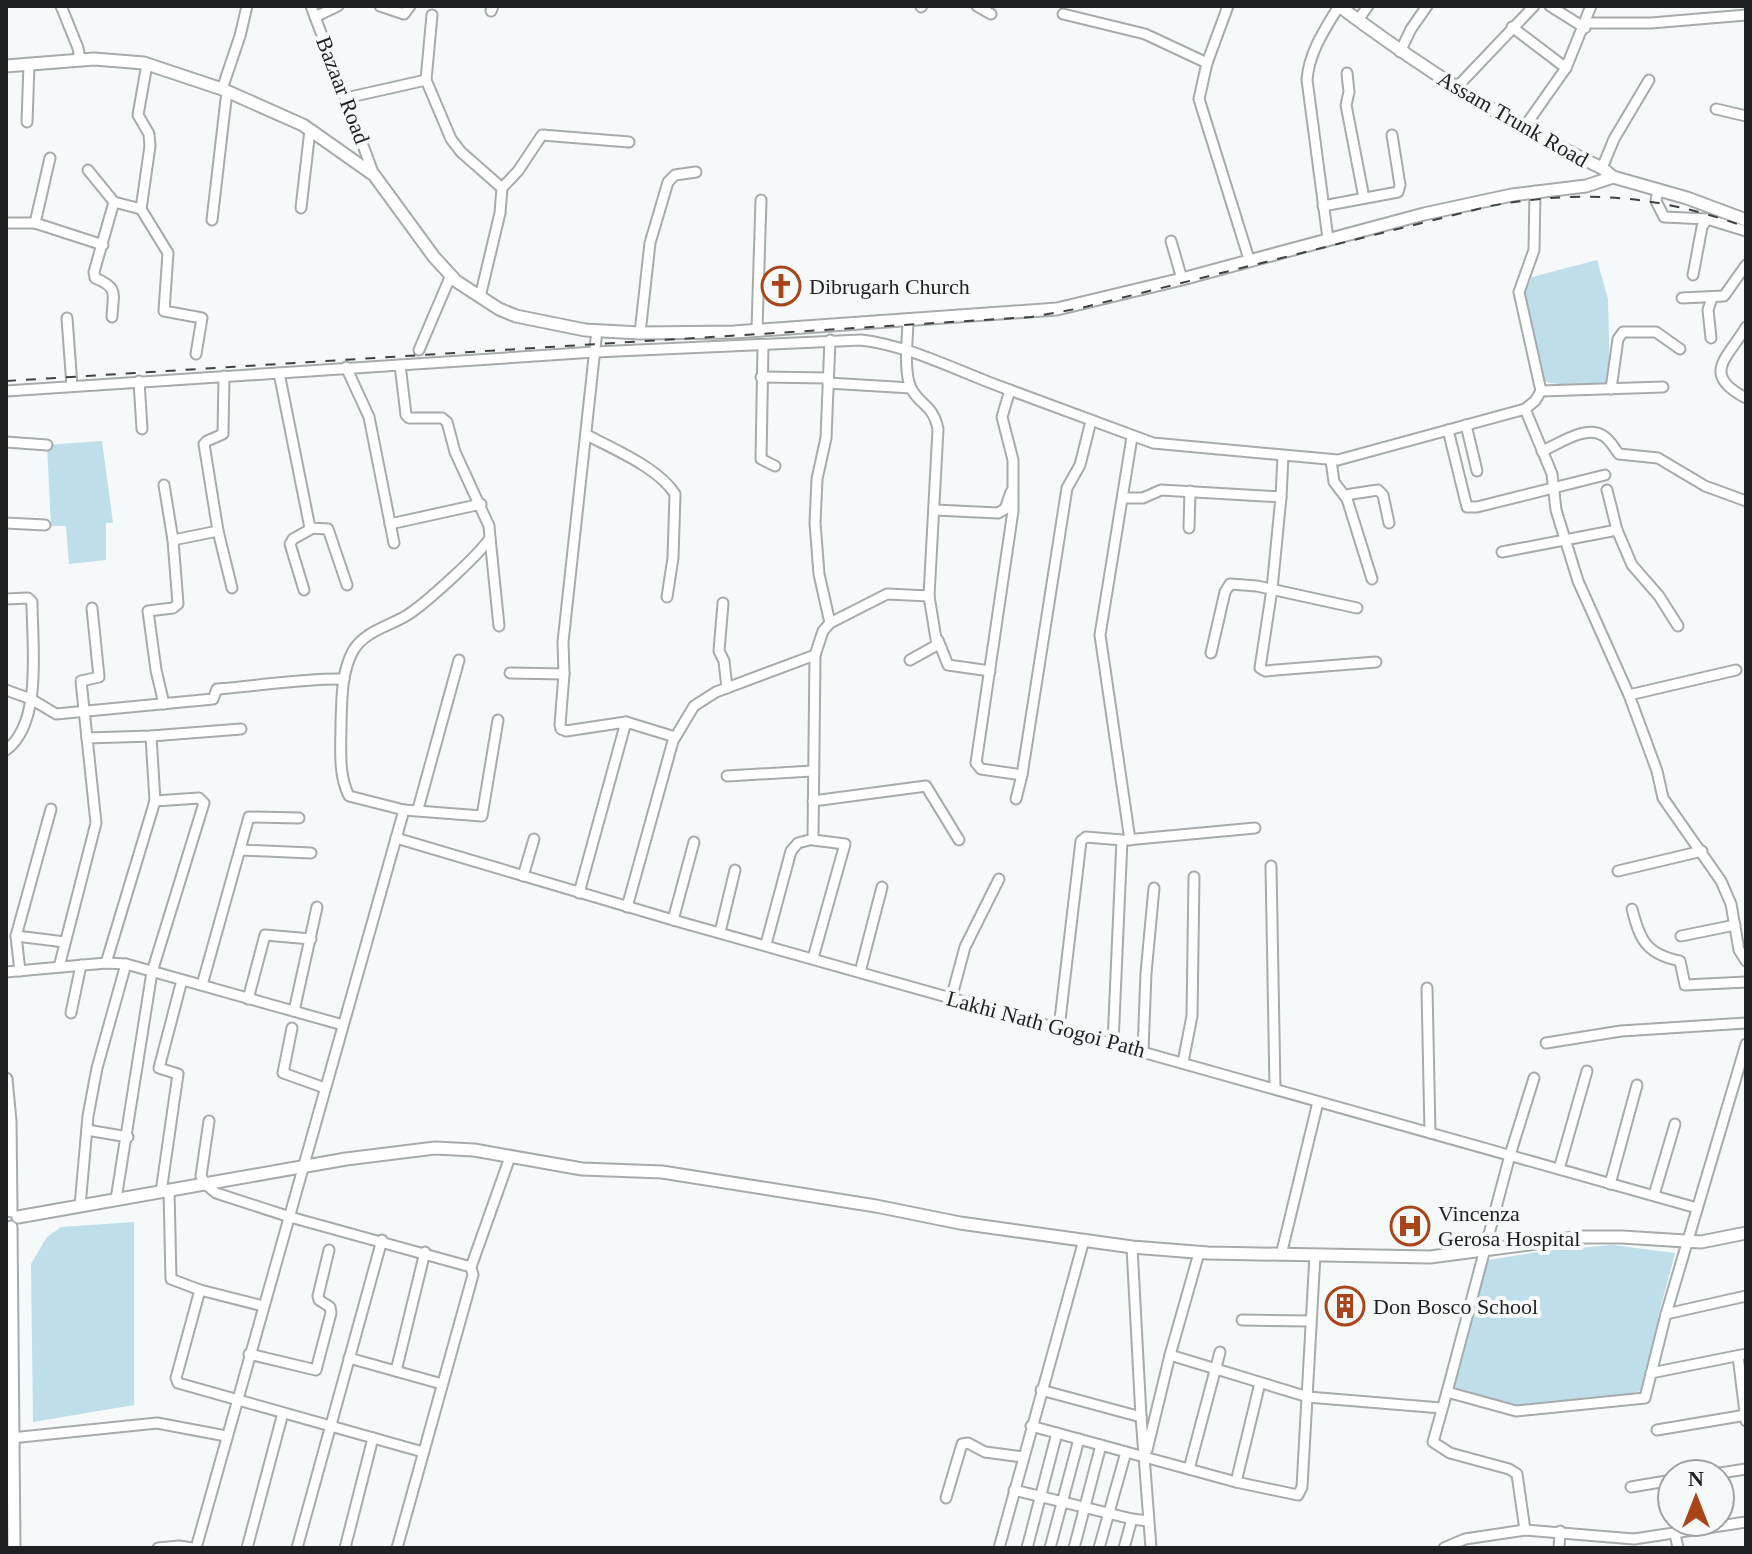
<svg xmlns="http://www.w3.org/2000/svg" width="1752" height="1554" font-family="Georgia,serif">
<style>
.green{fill:#bedee9}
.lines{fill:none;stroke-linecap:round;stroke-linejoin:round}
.minor-casing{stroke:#a7abac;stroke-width:13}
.major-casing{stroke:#a7abac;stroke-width:15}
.minor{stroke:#fff;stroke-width:9}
.major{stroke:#fff;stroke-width:11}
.rail{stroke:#404142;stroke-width:2;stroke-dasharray:10 10;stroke-linecap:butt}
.labels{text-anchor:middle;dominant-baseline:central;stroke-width:8;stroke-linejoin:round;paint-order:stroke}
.street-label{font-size:22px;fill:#1f2021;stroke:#f5f9fa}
.poi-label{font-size:22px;fill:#1f2021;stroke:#f5f9fa;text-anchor:start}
</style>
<rect width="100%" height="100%" fill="#f5f9fa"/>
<!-- green -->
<g class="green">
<polygon points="1597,260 1608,299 1610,383 1572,386 1545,382 1524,294 1532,277"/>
<polygon points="102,441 113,523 106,523 106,560 69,564 66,526 51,526 47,445"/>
<polygon points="134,1222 134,1405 33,1422 31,1264 47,1237 61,1227"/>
<polygon points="1613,1245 1675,1253 1658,1317 1660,1321 1645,1390 1613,1398 1513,1409 1447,1387 1488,1260 1544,1251"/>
</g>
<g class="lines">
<!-- minor casing -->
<g class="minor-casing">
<g id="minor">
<polyline points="61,6 78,48 80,60"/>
<polyline points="311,6 374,175"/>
<polyline points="380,6 404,14 410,6"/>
<polyline points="977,6 991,14"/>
<polyline points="1228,6 1207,63 1199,99 1249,259"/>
<polyline points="1550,6 1585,28"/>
<polyline points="921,7 922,6"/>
<polyline points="491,11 493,6"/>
<polyline points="1063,14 1145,34 1207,63"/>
<polyline points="432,15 426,80 451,139 461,152 502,188 518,171 542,135 629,142"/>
<polyline points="315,17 338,6"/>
<polyline points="1358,20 1368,6"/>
<polyline points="1586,23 1651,23 1746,15"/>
<polyline points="1512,27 1566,68"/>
<polyline points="1400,52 1411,29 1427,6"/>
<polyline points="147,64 138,115 149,134 150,146 141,209 168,253 164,311 202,318 196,354"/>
<polyline points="1347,73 1349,92 1346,105 1364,198"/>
<polyline points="1456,88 1534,6"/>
<polyline points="222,89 240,36 247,6"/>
<polyline points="346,98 426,80"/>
<polyline points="1716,109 1746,116"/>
<polyline points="27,122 29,64"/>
<polyline points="1523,129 1566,68 1591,6"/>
<polyline points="1602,168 1614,139 1649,80"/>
<polyline points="88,170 114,202"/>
<polyline points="1658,189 1656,201 1664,217 1707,219 1746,231"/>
<polyline points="1323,206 1398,192 1400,185 1392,135"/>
<polyline points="301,208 310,130"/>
<polyline points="212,220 227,91"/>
<polyline points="6,223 35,223 50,158"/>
<polyline points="35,223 103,245"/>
<path d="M 1328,239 L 1307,80 C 1309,52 1325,29 1339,6"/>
<polyline points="1171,241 1182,279"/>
<polyline points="1693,275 1702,227 1707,219"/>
<polyline points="480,297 500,213 502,188"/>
<polyline points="1682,298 1724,296 1746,265"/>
<path d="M 112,317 C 113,293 119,288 95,278 L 94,272 L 114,202 L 141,209"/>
<polyline points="67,318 72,386"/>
<path d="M 1746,327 C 1728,358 1700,374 1746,398"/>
<polyline points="757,329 761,200"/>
<polyline points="640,333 650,243 668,182 675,175 696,172"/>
<polyline points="1711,338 1708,310 1712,298"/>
<polyline points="830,340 826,438 817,479 815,523 819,574 830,623"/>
<polyline points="763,345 761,459 775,466"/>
<polyline points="419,350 451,275"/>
<path d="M 400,365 L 595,352 L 861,340 C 912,346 961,373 1010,390 L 1002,417 L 1013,460 L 1013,511 L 976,763 L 981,769 L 1022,775"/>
<polyline points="346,367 369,417 394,543"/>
<polyline points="279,373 310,528 328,529 347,585"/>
<polyline points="224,376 223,434 207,441 204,444 218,531 232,588"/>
<polyline points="761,377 828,378"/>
<polyline points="139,381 142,429"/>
<polyline points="828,383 911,388"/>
<polyline points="1611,389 1618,339 1623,332 1656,332 1680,349"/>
<polyline points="1010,390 1153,443 1338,460 1525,409 1535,401 1541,391 1519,292 1534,250 1535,191"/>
<path d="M 6,391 L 400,365 L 406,415 L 409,418 L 442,418 L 447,422 L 455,452 L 489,526 L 490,538 C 479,555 427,602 409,614 C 391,626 364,631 353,651 C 341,673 342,699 341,723 C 341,747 338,775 349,796 L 404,810 L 196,1548"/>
<polyline points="1541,391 1663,387"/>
<polyline points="1525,409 1552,474 1556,510 1578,581 1629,695 1657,771 1663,798 1721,881 1731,904 1739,950 1746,961"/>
<polyline points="1466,425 1477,471"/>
<polyline points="1448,430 1467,507 1477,507 1605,475"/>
<path d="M 587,435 C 613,449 659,468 675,494 L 673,558 L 667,597"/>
<polyline points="6,442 47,445"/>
<path d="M 1542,451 C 1559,444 1585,425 1602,435 C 1610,439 1614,448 1619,454 L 1658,458 L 1705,486 L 1746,501"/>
<polyline points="1331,460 1334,482 1347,499 1372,579"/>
<polyline points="164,485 173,540 178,604 173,608 148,611 156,670 164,704"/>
<polyline points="1607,490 1617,530"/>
<polyline points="1345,495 1378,490 1383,495 1389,523"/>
<polyline points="1281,497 1283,456"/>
<polyline points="1123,498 1143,498 1161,490 1281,497 1272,589 1260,668 1265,671 1376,662"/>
<polyline points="935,510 998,513 1005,509 1011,492"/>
<polyline points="6,523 45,525"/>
<polyline points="390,524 481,504"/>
<polyline points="1189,528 1190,491"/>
<polyline points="490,538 499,626"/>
<polyline points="173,540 218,531"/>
<polyline points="1502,552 1617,530 1632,565 1659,596 1678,626"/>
<polyline points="304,590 290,544 293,539 311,529"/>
<path d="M 6,599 L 28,598 L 32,602 C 32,644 43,723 6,750"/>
<polyline points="723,603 719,651 724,661 727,688"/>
<polyline points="938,640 948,665 990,671"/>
<polyline points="1211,653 1225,592 1230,584 1257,586 1357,608"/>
<polyline points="910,660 937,645 929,596"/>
<polyline points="510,673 564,674"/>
<path d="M 6,690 L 31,699 L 56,714 L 213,699 L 217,689 C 259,686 302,678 344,679"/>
<polyline points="1629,695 1736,670"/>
<polyline points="626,722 675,737"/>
<polyline points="87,738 81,681 99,677 92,608"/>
<polyline points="727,776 812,771"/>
<polyline points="1016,799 1022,775 1067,488 1080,465 1091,421"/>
<polyline points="813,801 926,786 959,840"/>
<polyline points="418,809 459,660"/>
<polyline points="404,810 482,816 498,720"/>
<polyline points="396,838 673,920 1697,1208"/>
<polyline points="813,840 845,844 813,958"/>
<polyline points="1126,840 1255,828"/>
<polyline points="1130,840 1100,635 1132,437"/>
<polyline points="240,850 311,853"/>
<polyline points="1271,866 1275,1089"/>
<polyline points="1618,871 1702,851"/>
<polyline points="523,876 534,839"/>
<polyline points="579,893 626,722 566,731 561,729 560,725 564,674 563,642 597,330"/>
<polyline points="627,907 673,741 694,706 716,692 815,655"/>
<path d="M 1632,909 C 1640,940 1646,954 1680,961 L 1685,985 L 1746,982"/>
<polyline points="673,920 694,842"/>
<polyline points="720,932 735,870"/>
<polyline points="16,936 65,942"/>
<polyline points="1681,936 1735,925"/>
<path d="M 766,944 L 791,851 L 798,843 L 813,839 L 815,655 L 823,631 L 830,623 L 887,594 L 929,596 L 938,429 C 933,404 919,405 911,388 C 903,370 908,338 908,319"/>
<polyline points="106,963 155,801 151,736"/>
<polyline points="59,967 96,823 87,738 151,736 241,729"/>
<polyline points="20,971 16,936 51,809"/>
<polyline points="6,972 106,963 126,964 343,1025"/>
<polyline points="860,972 882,887"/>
<polyline points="202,985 249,817 299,818"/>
<polyline points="1427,988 1430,1133"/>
<polyline points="248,999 265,935 311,939"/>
<polyline points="951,999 965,947 999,879"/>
<polyline points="294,1011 317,907"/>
<polyline points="71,1013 81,965"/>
<polyline points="292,1028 283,1073 325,1088"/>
<polyline points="1059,1028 1081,841 1086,837 1122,840 1113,1043"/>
<polyline points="1546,1043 1621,1031 1746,1023"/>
<polyline points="1143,1051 1146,973 1154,888"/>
<polyline points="1183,1062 1192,1016 1194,877"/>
<polyline points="1534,1078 1510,1155 1447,1392 1516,1411 1645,1398 1666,1314 1746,1044"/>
<polyline points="209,1121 201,1176 205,1184 216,1193 290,1217 471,1267"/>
<polyline points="87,1130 128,1137"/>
<polyline points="1559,1169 1587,1071"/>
<polyline points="1610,1184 1637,1085"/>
<polyline points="169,1190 171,1279 200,1290"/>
<polyline points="161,1192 178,1074 159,1068 182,980"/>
<polyline points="1654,1195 1675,1124"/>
<polyline points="116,1199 152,972 204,803 199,798 155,801"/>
<polyline points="80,1206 88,1116 97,1068 126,964"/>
<polyline points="1132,1247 1141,1416 1151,1548"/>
<polyline points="1281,1255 1318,1102"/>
<polyline points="263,1306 200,1290 176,1378 178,1383 423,1452"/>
<polyline points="1666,1314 1746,1296"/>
<polyline points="1242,1320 1310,1321"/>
<polyline points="249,1354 316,1370 331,1313 330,1307 319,1300 318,1296 329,1250"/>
<polyline points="1170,1355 1308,1397 1441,1408"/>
<polyline points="1738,1356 1746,1421"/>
<polyline points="349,1358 442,1384"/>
<polyline points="396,1371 425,1252"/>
<polyline points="1651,1373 1746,1354"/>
<polyline points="1041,1390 1141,1417"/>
<polyline points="1447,1392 1433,1442 1450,1453 1509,1469 1517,1474 1525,1530"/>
<polyline points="1031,1426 1236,1482 1298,1495 1302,1487 1315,1255"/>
<polyline points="1657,1430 1746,1415"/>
<polyline points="11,1438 157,1423 226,1436"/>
<polyline points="1147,1450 1170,1355 1199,1253"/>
<polyline points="1189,1469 1220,1352"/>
<polyline points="1714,1474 1746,1469"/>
<polyline points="1236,1482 1260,1383"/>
<polyline points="1631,1487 1672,1480"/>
<polyline points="1014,1490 1132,1519 1148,1521"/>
<polyline points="946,1498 962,1444 968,1443 985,1452 1023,1457"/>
<polyline points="1675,1534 1678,1548"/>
<polyline points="158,1548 179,1546 192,1548"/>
<polyline points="247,1548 283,1413"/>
<polyline points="297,1548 382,1240"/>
<polyline points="345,1548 373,1438"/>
<polyline points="397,1548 473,1275 471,1267 510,1157"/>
<polyline points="999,1548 1084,1240"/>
<polyline points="1027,1548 1057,1433"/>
<polyline points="1050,1548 1079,1439"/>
<polyline points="1074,1548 1101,1445"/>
<polyline points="1099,1548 1126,1452"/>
<polyline points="1124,1548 1132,1519"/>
<polyline points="1444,1548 1465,1539 1525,1530 1634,1539 1746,1522"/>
<polyline points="1559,1548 1560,1531"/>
</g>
</g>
<!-- major casing -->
<g class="major-casing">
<g id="major">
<path d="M 1339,6 C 1422,68 1508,124 1602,168 L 1613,177 L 1687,198 L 1746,220"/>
<polyline points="6,66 94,59 144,63 222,89 303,125 374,175 434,257 456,281 499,309 516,316 585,330 640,333 734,332 1057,309 1182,279 1424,214 1512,195 1586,186 1613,177"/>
<polyline points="6,1079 10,1121 11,1211"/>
<polyline points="18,1217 346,1159 435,1148 474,1150 582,1169 662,1172 876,1206 960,1223 1132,1247 1208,1253 1430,1257 1582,1237 1622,1237 1701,1242 1746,1233"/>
<polyline points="11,1227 14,1548"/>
</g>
</g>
<!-- minor -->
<use href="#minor" class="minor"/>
<!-- major -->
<use href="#major" class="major"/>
<!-- rail -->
<path class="rail" d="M 6,381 L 1031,317 L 1081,308 L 1490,206 C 1583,189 1657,195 1746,227"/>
</g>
<!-- icons -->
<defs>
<g id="church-ring" transform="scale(2)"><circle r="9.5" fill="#f5f9fa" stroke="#aa4419" stroke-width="1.5"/><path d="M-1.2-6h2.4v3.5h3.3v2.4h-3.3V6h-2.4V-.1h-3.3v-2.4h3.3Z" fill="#aa4419"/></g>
<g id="hospital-ring" transform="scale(2)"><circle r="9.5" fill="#f5f9fa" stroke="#aa4419" stroke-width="1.5"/><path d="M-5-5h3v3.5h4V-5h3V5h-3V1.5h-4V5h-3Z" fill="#aa4419"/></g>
<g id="building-ring" transform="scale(2)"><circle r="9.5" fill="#f5f9fa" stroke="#aa4419" stroke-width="1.5"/><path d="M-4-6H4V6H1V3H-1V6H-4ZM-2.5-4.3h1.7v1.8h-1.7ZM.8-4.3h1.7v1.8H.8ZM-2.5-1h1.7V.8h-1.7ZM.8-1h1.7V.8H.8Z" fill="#aa4419"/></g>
</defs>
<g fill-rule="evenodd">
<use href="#church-ring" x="781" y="286"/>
<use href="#hospital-ring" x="1410" y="1226"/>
<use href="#building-ring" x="1345" y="1306"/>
</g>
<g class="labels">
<!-- street labels -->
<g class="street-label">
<text transform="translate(343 90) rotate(69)">Bazaar Road</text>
<text transform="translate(1513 119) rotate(30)">Assam Trunk Road</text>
<text transform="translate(1046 1024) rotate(15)">Lakhi Nath Gogoi Path</text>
</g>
<!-- poi labels -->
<g class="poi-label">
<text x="809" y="286">Dibrugarh Church</text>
<text x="1438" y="1213">Vincenza<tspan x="1438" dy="25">Gerosa Hospital</tspan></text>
<text x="1373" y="1306">Don Bosco School</text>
</g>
</g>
<!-- border -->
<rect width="1752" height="1554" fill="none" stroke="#1f2021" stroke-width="16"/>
<!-- north arrow -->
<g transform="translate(1696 1498)"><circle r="38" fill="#f5f9fa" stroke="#9fa2a3" stroke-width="2"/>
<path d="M0-6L14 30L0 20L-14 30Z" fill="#aa4419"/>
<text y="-12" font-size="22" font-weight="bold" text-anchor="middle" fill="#1f2021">N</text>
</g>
</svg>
